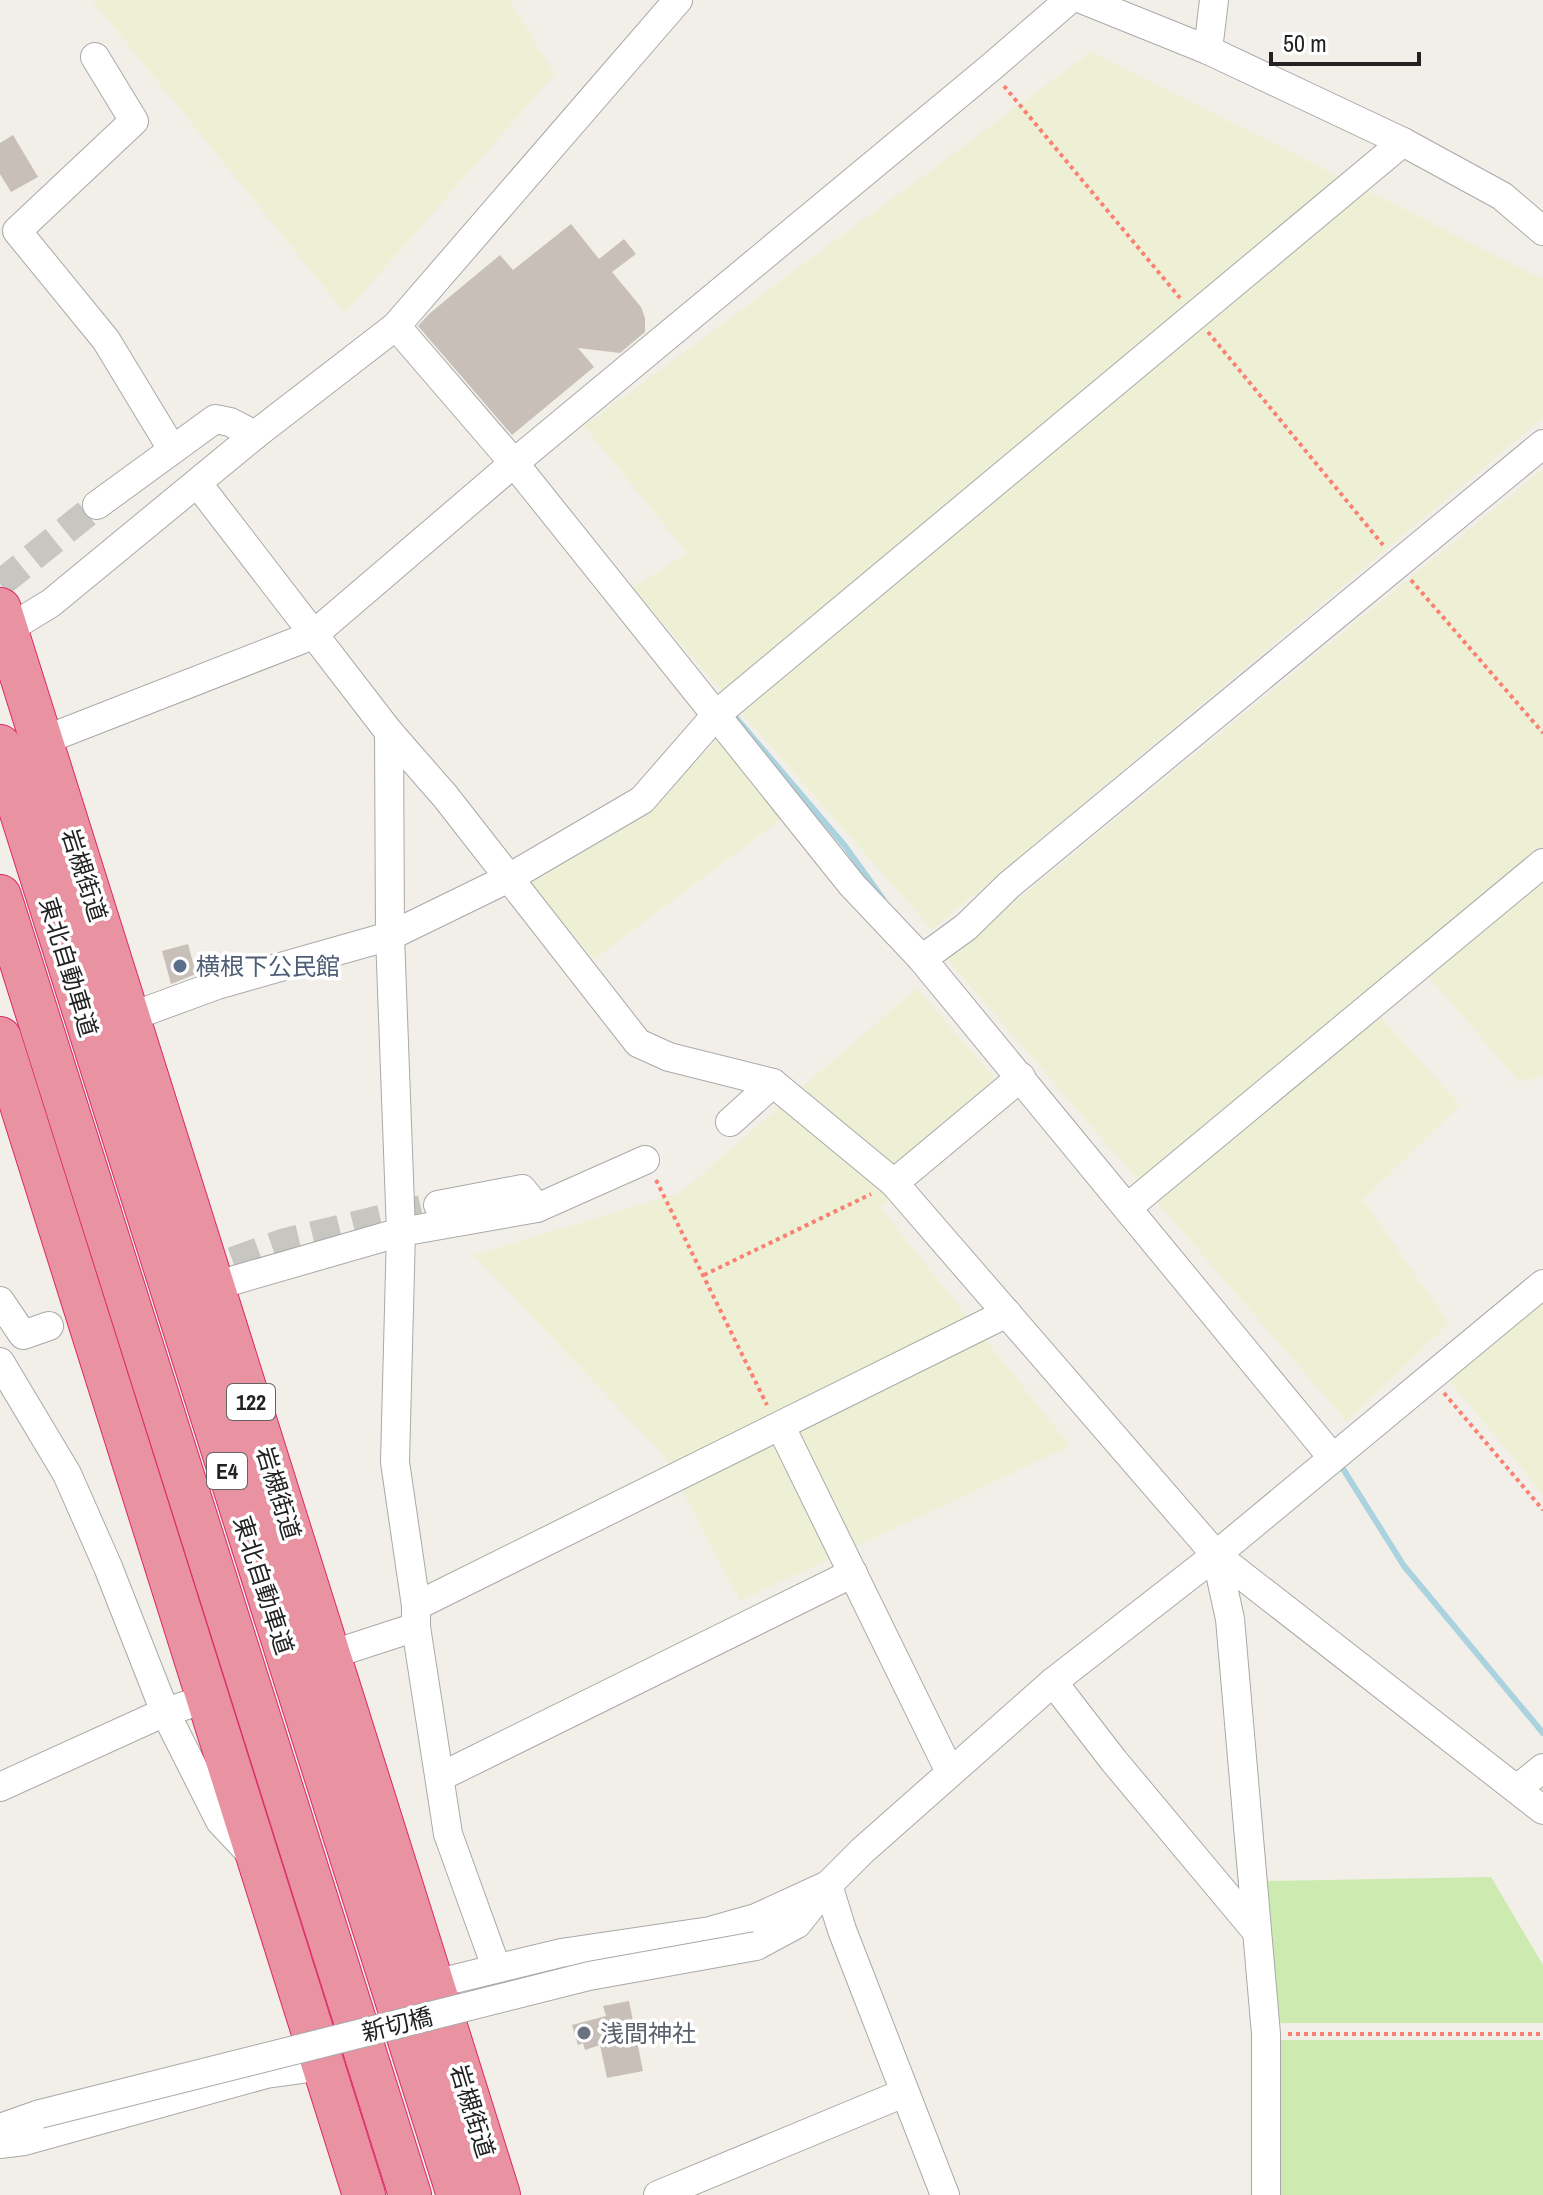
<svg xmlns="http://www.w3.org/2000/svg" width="1543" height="2195" font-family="'Archivo Narrow','Noto Sans JP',sans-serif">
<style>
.farmland{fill:#eef0d5}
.grass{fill:#cdebb0}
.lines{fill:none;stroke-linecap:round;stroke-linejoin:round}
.stream{stroke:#aad3df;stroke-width:6}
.building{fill:#c7bfb8}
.minor-tunnel{stroke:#c8c6c1;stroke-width:28;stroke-dasharray:28 14;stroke-linecap:butt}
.minor-casing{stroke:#a9a9a9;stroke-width:30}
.highway-casing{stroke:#dc2a67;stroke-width:44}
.path{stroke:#fa8072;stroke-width:4;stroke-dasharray:4 4;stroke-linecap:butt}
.minor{stroke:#fff;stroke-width:28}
.highway{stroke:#e892a2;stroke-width:42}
.minor-bridge-casing{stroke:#a9a9a9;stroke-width:30;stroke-linecap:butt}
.minor-bridge{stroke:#fff;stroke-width:28}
.service-dot{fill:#5c6f8a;stroke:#fff;stroke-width:3}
.worship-dot{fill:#6b7280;stroke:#fff;stroke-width:3}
.labels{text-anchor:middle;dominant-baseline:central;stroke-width:7;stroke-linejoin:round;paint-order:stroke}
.shield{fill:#fff;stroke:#646464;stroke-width:2}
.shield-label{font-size:22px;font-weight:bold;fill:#222}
.street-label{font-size:24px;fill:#222;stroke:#fff}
.service-label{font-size:24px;fill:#4e5e75;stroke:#fff;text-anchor:start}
.worship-label{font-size:24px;fill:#5b616d;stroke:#fff;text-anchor:start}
</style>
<rect width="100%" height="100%" fill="#f2efe9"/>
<!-- farmland -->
<g class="farmland">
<polygon points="92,0 509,0 555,74 345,313"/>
<polygon points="1091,52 1543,279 1543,418 932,930 632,588 687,553 584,426"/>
<polygon points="1543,469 1543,1076 1519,1082 1424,971 1376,1012 1460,1105 1363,1200 1449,1323 1347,1422 946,958"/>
<polygon points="718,740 785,816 594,959 524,878 641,812"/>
<polygon points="917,988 1015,1102 880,1207 1070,1446 740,1601 663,1455 474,1255 681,1192"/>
<polygon points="1543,1301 1543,1494 1448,1379"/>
</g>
<!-- grass -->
<g class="grass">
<polygon points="1491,1877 1543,1965 1543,2023 1272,2023 1264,1881"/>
<polygon points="1273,2040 1543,2040 1543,2195 1275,2195"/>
</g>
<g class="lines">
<!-- stream -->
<g class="stream">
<polyline points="731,712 845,846 883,899"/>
<polyline points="1340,1464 1404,1566 1543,1733"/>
</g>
</g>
<!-- building -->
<g class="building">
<polygon points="13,135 38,177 11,192 0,174 0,143"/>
<polygon points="571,224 599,259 624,239 636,254 612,272 641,307 645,318 645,332 620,353 578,348 594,367 512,435 418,326 429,314 500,255 513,270"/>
<polygon points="188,944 196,974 171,984 162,951"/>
<polygon points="629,2001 643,2071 607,2078 600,2045 585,2050 583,2043 578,2045 572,2025 606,2016 603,2006"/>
</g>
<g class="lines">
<!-- minor-tunnel -->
<g class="minor-tunnel">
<polyline points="0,584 97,505"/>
<polyline points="193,1275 285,1242 438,1205"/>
</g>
<!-- minor casing -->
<g class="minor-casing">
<g id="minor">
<polyline points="1084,0 1208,50 1403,142 1502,196 1543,231"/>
<polyline points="1208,50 1214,0"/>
<polyline points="95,57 134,121 17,231 106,340 172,449"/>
<polyline points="396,326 514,463 852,885 922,959 1332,1457"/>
<polyline points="198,484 389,732 445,796 638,1043 669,1057 773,1083 894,1183 1216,1555 1543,1810"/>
<polyline points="97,505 215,419 230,422 255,435"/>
<polyline points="7,630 51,603 255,435 396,326 678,0"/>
<polyline points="389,732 390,936 401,1232 395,1462 416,1606 416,1627 448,1834 496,1967"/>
<polyline points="42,741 313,635 514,463 989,69 1069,0"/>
<polyline points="922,959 966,927 1009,885 1543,444"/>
<polyline points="130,1017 217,985 390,936 507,879 642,800 717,714 1403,142"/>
<polyline points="730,1122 773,1083"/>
<polyline points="894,1183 1021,1077"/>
<polyline points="438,1205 522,1189 537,1208"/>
<polyline points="1127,1208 1543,863"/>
<polyline points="214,1286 401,1232 537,1208 645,1160"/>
<polyline points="0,1301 23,1335 49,1326"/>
<polyline points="0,1362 67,1474 108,1567 165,1712 220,1821 251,1854"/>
<polyline points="781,1427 950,1772"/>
<polyline points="1216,1555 1230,1619 1266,2034 1266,2195"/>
<polyline points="416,1606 1007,1313"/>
<polyline points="330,1655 416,1627"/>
<polyline points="1053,1682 1114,1761 1257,1932"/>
<polyline points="440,1777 853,1573"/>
<polyline points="0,1787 165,1712 206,1699"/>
<polyline points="1517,1789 1543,1768"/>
<polyline points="756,1946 797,1924 828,1885 862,1851 1053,1682 1216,1555 1543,1284"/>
<polyline points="434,1984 561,1953 710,1931 756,1918 828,1885 842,1930 945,2195"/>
<polyline points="0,2128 40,2114"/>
<polyline points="0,2144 24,2141 266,2074 324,2066"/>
<polyline points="658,2195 904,2093"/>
</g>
</g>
<!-- highway casing -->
<g class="highway-casing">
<g id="highway">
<polyline points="0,609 499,2195"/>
<polyline points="0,746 458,2195"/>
<polyline points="0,896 410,2195"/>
<polyline points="0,1038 364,2195"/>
</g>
</g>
<!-- path -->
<g class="path">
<polyline points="1004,86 1180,298"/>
<polyline points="1208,332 1383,545"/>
<polyline points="1411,580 1543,733"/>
<polyline points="656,1180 767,1405"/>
<polyline points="704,1275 871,1194"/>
<polyline points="1444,1393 1543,1510"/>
<polyline points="1288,2034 1543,2034"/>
</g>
<!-- minor -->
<use href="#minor" class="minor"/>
<!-- highway -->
<use href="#highway" class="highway"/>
<!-- minor-bridge casing -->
<g class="minor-bridge-casing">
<polyline id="minor-bridge" points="40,2114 589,1976 756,1946"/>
</g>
<!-- minor-bridge -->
<use href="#minor-bridge" class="minor-bridge"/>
</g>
<!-- markers -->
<circle class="service-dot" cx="180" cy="966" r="8"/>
<circle class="worship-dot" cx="584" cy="2033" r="8"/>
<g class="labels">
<!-- shield labels -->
<g class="shield">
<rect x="227" y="1384" width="48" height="36" rx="6"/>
<rect x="207" y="1453" width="40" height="36" rx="6"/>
</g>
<g class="shield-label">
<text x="251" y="1402">122</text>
<text x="227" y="1471">E4</text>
</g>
<!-- street labels -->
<g class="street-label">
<text transform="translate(85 875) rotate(72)">岩槻街道</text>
<text transform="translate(69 967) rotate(73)">東北自動車道</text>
<text transform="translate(279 1493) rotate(73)">岩槻街道</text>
<text transform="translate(264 1585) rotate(72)">東北自動車道</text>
<text transform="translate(397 2024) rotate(-14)">新切橋</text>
<text transform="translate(473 2111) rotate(73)">岩槻街道</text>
</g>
<!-- service labels -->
<g class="service-label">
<text x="196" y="966">横根下公民館</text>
</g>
<!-- worship labels -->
<g class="worship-label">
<text x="600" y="2033">浅間神社</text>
</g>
</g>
<!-- scale -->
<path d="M1271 52v12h148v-12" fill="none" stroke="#222222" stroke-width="4"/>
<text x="1283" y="52" font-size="24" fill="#222222" stroke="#ffffff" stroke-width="6" paint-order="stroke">50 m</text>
</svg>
